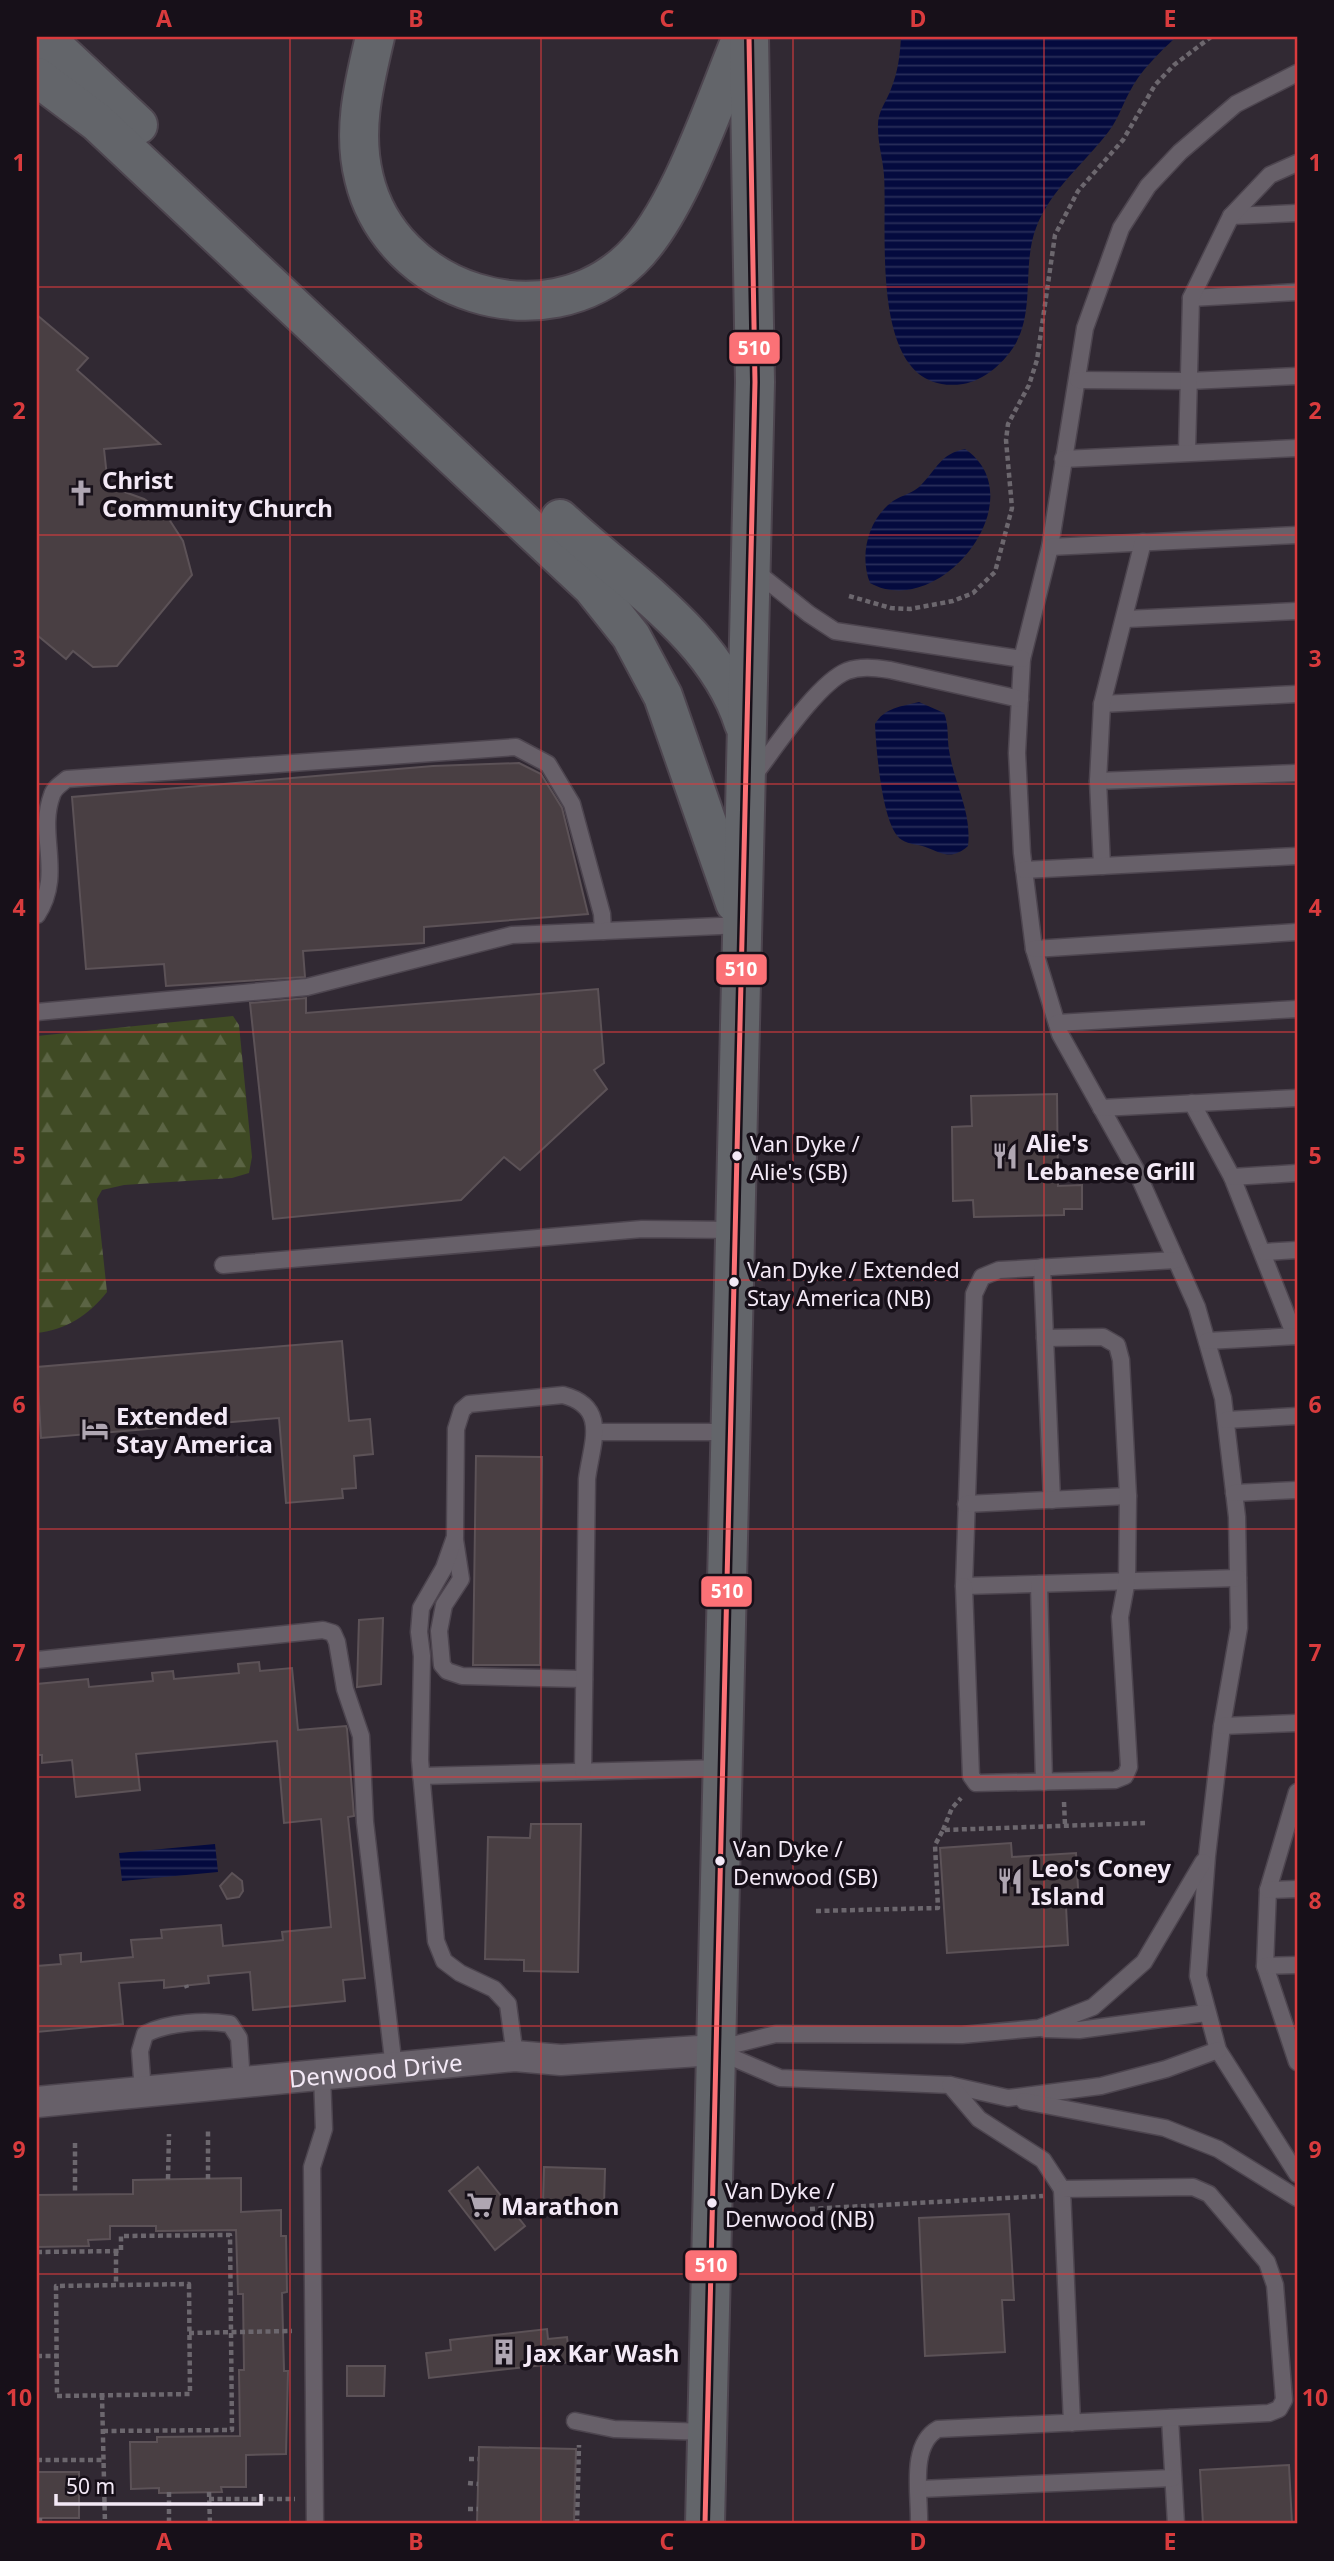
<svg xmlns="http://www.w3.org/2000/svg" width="1334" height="2561" font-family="'Noto Sans',sans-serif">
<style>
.forest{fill:url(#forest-firs)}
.water{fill:url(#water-rules)}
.building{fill:#493f43;stroke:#5c5257;stroke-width:2}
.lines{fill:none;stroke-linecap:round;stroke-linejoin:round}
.lane-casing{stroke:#4d454f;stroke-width:19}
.street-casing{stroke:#4d454f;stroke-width:33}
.primary-casing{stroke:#4d454f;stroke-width:42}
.path{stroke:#6c676e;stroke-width:4.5;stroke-dasharray:5 3.5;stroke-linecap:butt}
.lane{stroke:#676069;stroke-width:16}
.street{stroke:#676069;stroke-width:30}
.primary{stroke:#63656a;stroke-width:38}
.bus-1-casing{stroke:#171019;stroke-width:10}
.bus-1{stroke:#fb7176;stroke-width:5}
.grid{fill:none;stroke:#d93b3d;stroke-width:2;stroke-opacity:0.55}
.bus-dot{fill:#f3e9f6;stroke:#171019;stroke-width:2.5}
.labels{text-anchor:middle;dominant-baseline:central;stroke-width:7;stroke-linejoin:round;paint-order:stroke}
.bus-label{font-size:22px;fill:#f3e9f6;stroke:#171019;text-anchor:start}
.poi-label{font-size:24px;font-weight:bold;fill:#f3e9f6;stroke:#171019;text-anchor:start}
.street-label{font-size:24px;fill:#f3e9f6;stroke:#171019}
.line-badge{stroke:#171019;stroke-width:2.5}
.badge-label{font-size:19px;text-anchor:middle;font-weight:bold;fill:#fff}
.neatline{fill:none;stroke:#d93b3d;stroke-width:2.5}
.grid-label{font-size:23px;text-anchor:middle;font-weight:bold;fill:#d93b3d}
</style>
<defs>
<pattern id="forest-firs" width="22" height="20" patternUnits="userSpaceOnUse" patternTransform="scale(1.75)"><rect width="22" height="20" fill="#3f4a24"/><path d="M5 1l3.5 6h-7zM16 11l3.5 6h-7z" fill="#5b6444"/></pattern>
<pattern id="water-rules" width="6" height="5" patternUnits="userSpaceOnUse" patternTransform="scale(1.75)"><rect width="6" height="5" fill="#040a3e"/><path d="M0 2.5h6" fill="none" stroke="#292e5a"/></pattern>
</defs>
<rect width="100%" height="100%" fill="#312933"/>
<!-- forest -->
<path class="forest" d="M 233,1016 L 239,1025 L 252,1157 L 249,1173 L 232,1178 L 124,1185 L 102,1190 L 97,1199 L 107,1292 C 89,1315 66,1330 37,1333 L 37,1036 Z"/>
<!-- water -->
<g class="water">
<path d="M 901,37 L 1176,37 C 1158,54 1140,71 1129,93 C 1122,106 1118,119 1109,131 C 1085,163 1050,190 1036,228 C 1022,265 1035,308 1016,343 C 1006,361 984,381 963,384 C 867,398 888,234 884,175 C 883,160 878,144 878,128 C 877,112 886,103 891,89 C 898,72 900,55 901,37 Z"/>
<path d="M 965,449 C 1037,498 940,622 870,583 C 859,555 868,519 893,501 C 902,495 914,493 921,485 C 937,469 940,454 965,449 Z"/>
<path d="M 919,702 L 944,713 C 949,725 947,738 949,750 C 954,784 972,811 968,846 C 953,859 945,855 928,848 C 920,844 909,845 902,840 C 882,829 876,747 875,724 C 884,708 902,706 919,702 Z"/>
<polygon points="215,1844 218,1872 122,1881 119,1853"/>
</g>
<!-- building -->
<g class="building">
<polygon points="37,315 88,358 77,370 160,444 104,449 108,486 144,499 165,513 183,541 192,575 117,666 93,667 73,651 66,659 37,635"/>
<polygon points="519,763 541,774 562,808 588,914 424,927 424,943 303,951 305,977 166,986 164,964 86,969 72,797 433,766"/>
<polygon points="598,989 604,1063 594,1070 607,1089 520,1170 504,1157 461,1200 273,1219 250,1003 306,998 306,1013"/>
<polygon points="1057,1094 1058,1186 1082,1185 1082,1209 1064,1209 1064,1215 974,1217 973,1200 953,1201 952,1127 972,1126 971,1096"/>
<polygon points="342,1341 349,1421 370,1419 373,1454 354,1456 356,1488 342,1489 343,1498 286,1503 279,1418 41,1438 37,1367"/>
<polygon points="476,1456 542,1457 540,1665 473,1665"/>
<polygon points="383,1618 381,1684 357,1687 359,1620"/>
<polygon points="259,1662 260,1671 292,1668 298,1730 346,1726 347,1729 354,1816 348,1817 365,1978 343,1980 345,2001 253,2010 250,1972 208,1976 209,1983 164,1988 164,1980 119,1983 123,2024 37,2032 37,1966 61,1964 60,1955 81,1953 81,1962 133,1957 131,1940 162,1938 161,1930 221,1925 223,1946 283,1940 282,1932 331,1927 321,1819 284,1823 277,1741 136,1754 140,1790 76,1797 72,1760 42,1763 42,1755 37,1755 37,1684 88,1679 89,1687 153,1681 152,1673 173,1671 174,1679 239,1673 238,1664"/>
<polygon points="531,1824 581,1824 578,1972 524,1971 524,1960 485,1959 488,1837 530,1838"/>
<polygon points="1011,1843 1012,1857 1076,1853 1079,1905 1066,1906 1068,1945 947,1953 940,1848"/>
<polygon points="232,1873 242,1881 243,1891 239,1897 227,1899 220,1886"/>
<polygon points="478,2167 525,2226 495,2250 449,2191"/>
<polygon points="544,2167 605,2169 604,2205 543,2203"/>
<polygon points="241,2178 241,2212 281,2210 281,2236 286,2236 287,2292 282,2293 284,2371 288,2371 286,2454 246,2455 246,2487 221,2487 222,2492 159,2493 159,2488 131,2489 130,2442 157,2442 157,2437 240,2436 239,2370 244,2370 243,2294 238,2294 236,2230 156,2231 156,2226 110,2226 110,2239 88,2240 89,2246 37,2247 37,2195 133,2194 133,2180"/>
<polygon points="1009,2214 1014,2300 1002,2300 1005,2352 925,2356 919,2218"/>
<polygon points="547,2329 548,2339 567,2337 570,2362 429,2378 426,2353 451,2350 450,2340"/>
<polygon points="347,2366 385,2366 384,2396 347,2396"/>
<polygon points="479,2447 576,2449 574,2524 477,2524"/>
<polygon points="1289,2465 1292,2524 1203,2524 1200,2470"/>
<rect x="37" y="2472" width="42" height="46"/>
</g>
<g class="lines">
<!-- lane casing -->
<g class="lane-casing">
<g id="lane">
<polyline points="1297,73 1236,104 1180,152 1148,186 1121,228 1085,328 1050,547 1022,659 1017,753 1022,853 1034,949 1060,1034 1136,1170 1197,1307 1223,1398 1237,1517 1239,1628 1222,1726 1207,1856 1198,1976 1218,2050 1297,2174"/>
<polyline points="1231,216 1297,213"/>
<polyline points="1191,298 1297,292"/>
<polyline points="1078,380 1189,381 1297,376"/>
<polyline points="1187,451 1191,298 1231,216 1270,175 1297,163"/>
<polyline points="1063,459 1297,448"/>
<polyline points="1050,547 1297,535"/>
<polyline points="754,570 809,614 835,631 1022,659"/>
<polyline points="1126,619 1297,611"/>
<polyline points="1102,704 1297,694"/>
<path d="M 752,778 C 773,751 817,683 847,671 C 861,666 875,668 890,670 L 1020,699"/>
<polyline points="1098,781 1297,773"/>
<polyline points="1102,866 1098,781 1102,704 1143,542"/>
<polyline points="1024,870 1297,856"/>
<path d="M 37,915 C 64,874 37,835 52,795 C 54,788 62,783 67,779 L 516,747 L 548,764 L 572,804 L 602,914 L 603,931"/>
<polyline points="1034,949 1297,932"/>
<polyline points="37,1012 307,987 512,935 743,925"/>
<polyline points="1057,1023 1297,1009"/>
<polyline points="1192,1103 1232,1177 1295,1336"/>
<polyline points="1101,1108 1297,1098"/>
<polyline points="1232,1177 1297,1173"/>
<polyline points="1264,1252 1297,1250"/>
<polyline points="1176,1260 999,1270 982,1277 974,1294 964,1586 1238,1578"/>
<polyline points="223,1265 642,1229 735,1230"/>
<polyline points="1042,1267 1052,1500"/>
<polyline points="1207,1341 1297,1336"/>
<polyline points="1226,1420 1297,1416"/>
<polyline points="597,1432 732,1432"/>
<polyline points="1234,1493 1297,1490"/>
<polyline points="966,1504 1128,1496"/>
<polyline points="455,1540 461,1579 444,1605 439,1631 442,1665 447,1671 462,1676 584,1679"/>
<polyline points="1039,1584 1044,1782"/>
<polyline points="964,1586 971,1776 976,1783 1115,1780 1125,1776 1129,1767 1120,1617 1127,1580 1128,1496 1121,1360 1117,1345 1103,1337 1045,1338"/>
<polyline points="37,1660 323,1630 333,1633 337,1642 345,1689 361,1736 365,1822 394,2068"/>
<polyline points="1222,1726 1297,1723"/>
<polyline points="421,1776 723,1768"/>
<polyline points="1297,1792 1268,1890 1265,1966 1297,2062"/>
<polyline points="1268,1890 1297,1889"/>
<polyline points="1265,1966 1297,1965"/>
<polyline points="1045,2029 1079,2030 1206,2013"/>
<polyline points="717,2049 776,2034 962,2035 1039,2028 1093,2007 1144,1962 1203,1862"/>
<polyline points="717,2051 780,2078 950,2085 1008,2098 1101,2086 1166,2069 1218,2050"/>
<path d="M 515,2056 L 508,2004 L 494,1989 L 460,1973 L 444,1961 L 436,1941 L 420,1760 L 422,1656 L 419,1632 L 421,1608 L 444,1568 L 455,1537 L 456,1429 L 462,1410 L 469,1404 L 563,1395 C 610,1407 591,1445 587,1479 L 583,1771"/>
<polyline points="950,2085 979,2119 1043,2160 1062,2189"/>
<path d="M 143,2093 L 140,2051 L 145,2034 C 169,2022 204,2020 230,2024 L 239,2038 L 242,2083"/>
<polyline points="1024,2101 1165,2128 1218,2149 1297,2198"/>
<polyline points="1170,2418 1176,2524"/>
<polyline points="575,2421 614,2429 708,2432"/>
<polyline points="920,2489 1173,2478"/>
<polyline points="315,2524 312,2167 324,2129 322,2075"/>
<path d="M 919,2524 C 920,2495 909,2445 938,2429 L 1269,2413 L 1279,2409 L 1284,2400 L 1275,2285 L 1267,2262 L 1209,2194 L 1193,2187 L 1062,2189 L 1072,2423"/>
</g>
</g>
<!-- street casing -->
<g class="street-casing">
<g id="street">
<path id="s1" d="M 37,2102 L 515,2056 L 561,2060 L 715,2050"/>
</g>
</g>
<!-- primary casing -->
<g class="primary-casing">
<g id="primary">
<polyline points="44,37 138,125"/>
<path d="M 375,37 C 364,84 352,130 364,178 C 391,292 544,343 631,259 C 679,213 715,101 742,37"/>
<polyline points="37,77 97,122 592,587 631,636 663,696 735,903"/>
<path d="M 560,519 C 626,581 716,635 744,724"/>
<polyline points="705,2524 755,382 749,37"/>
</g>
</g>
<!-- path -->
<g class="path">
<polyline points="849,596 891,608 910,609 953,601 973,593 995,572 1012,508 1006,440 1008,424 1029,385 1037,360 1055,235 1078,191 1123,140 1155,85 1174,65 1211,37"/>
<polyline points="1064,1802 1065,1825"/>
<polyline points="943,1830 952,1808 961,1798"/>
<polyline points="816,1911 938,1908 935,1845 943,1830 1145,1823"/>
<polyline points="186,1985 187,1988"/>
<polyline points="75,2143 75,2194"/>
<polyline points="168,2179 169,2134"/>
<polyline points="208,2179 208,2130"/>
<polyline points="810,2209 1043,2196"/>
<polyline points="116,2251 116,2285"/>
<polyline points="37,2252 121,2251 121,2236 230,2235 232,2430 103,2431"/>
<polygon points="189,2284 190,2394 57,2396 56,2286"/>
<polyline points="189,2333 292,2331"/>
<polyline points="37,2356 57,2356"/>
<polyline points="102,2395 105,2524"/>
<polyline points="469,2459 478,2459"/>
<polyline points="37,2460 104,2460"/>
<polyline points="468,2483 478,2484"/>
<polyline points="169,2492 169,2524"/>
<polyline points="209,2492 210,2524"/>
<polyline points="209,2499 295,2499"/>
<polyline points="468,2509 478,2509"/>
<polyline points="40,2518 40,2524"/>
<polyline points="577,2524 579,2445"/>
</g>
<!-- lane -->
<use href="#lane" class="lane"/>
<!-- street -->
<use href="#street" class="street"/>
<!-- primary -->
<use href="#primary" class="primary"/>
<!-- bus-1 casing -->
<g class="bus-1-casing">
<polyline id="bus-1" points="705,2524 755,382 749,37"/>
</g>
<!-- bus-1 -->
<use href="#bus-1" class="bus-1"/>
</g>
<!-- grid -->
<path class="grid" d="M 290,37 L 290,2524M 541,37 L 541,2524M 793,37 L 793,2524M 1044,37 L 1044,2524M 37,287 L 1297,287M 37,535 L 1297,535M 37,784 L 1297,784M 37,1032 L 1297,1032M 37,1280 L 1297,1280M 37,1529 L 1297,1529M 37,1777 L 1297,1777M 37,2026 L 1297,2026M 37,2274 L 1297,2274"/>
<!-- icons -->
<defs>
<g id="church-bare" transform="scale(2.1)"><path d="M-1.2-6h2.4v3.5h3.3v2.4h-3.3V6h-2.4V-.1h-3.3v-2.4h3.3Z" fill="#afa6b2" stroke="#171019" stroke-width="2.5" paint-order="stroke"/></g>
<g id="restaurant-bare" transform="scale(2.1)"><path d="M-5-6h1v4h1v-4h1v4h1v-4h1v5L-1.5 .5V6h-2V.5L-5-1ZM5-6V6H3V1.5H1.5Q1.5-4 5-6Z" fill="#afa6b2" stroke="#171019" stroke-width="2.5" paint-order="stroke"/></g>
<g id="hotel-bare" transform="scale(2.1)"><path d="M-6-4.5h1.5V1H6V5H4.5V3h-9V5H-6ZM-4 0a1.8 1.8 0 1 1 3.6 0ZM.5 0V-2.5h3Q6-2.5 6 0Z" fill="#afa6b2" stroke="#171019" stroke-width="2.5" paint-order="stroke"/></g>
<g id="supermarket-bare" transform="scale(2.1)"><path d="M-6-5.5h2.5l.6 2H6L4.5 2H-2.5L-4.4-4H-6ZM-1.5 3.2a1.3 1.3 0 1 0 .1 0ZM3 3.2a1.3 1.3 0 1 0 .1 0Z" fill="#afa6b2" stroke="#171019" stroke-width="2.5" paint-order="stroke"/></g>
<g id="building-bare" transform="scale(2.1)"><path d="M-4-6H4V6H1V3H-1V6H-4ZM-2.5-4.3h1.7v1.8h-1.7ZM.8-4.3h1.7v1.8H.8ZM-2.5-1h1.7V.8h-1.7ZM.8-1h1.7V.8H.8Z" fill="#afa6b2" stroke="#171019" stroke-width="2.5" paint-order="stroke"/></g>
</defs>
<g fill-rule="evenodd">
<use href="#church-bare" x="81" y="493"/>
<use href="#restaurant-bare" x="1005" y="1156"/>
<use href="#hotel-bare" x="95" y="1429"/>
<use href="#restaurant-bare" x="1010" y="1881"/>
<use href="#supermarket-bare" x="480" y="2205"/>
<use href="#building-bare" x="504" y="2352"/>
</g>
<!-- markers -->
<g class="bus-dot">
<circle cx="737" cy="1156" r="6"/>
<circle cx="734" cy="1282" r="6"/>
<circle cx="720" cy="1861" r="6"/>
<circle cx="712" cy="2203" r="6"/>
</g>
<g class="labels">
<!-- bus labels -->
<g class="bus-label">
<text x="750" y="1143">Van Dyke /<tspan x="750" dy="28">Alie's (SB)</tspan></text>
<text x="747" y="1269">Van Dyke / Extended<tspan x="747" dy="28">Stay America (NB)</tspan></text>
<text x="733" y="1848">Van Dyke /<tspan x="733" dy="28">Denwood (SB)</tspan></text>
<text x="725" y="2190">Van Dyke /<tspan x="725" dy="28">Denwood (NB)</tspan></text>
</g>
<!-- poi labels -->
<g class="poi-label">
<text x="102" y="479">Christ<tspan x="102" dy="28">Community Church</tspan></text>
<text x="1026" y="1142">Alie's<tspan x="1026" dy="28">Lebanese Grill</tspan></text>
<text x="116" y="1415">Extended<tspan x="116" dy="28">Stay America</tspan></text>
<text x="1031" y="1867">Leo's Coney<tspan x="1031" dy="28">Island</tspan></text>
<text x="501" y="2205">Marathon</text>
<text x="525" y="2352">Jax Kar Wash</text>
</g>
<!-- street labels -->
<g class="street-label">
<text stroke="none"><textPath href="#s1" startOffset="340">Denwood Drive</textPath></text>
</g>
</g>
<g class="line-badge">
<rect x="728" y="331" width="53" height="34" rx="7" fill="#fb7176"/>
<rect x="715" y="953" width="53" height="33" rx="7" fill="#fb7176"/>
<rect x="700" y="1575" width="53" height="33" rx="7" fill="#fb7176"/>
<rect x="684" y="2249" width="54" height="33" rx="7" fill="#fb7176"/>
</g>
<g class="badge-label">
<text x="754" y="355">510</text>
<text x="741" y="976">510</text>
<text x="727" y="1598">510</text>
<text x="711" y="2272">510</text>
</g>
<!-- border -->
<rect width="1334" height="2561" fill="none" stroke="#171019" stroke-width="77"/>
<!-- scale -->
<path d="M56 2494v10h205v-10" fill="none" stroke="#f3e9f6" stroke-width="3.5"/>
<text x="66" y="2494" font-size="21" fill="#f3e9f6" stroke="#171019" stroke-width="5" paint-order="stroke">50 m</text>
<rect x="38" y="38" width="1258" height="2484" class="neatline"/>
<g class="grid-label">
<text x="164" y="27">A</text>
<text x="416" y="27">B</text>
<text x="667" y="27">C</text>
<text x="918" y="27">D</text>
<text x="1170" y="27">E</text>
<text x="19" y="171">1</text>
<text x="1315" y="171">1</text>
<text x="19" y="419">2</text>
<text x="1315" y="419">2</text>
<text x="19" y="667">3</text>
<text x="1315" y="667">3</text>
<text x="19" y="916">4</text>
<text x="1315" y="916">4</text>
<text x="19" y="1164">5</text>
<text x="1315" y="1164">5</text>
<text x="19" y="1413">6</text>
<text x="1315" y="1413">6</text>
<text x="19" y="1661">7</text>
<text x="1315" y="1661">7</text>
<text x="19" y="1909">8</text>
<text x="1315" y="1909">8</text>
<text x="19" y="2158">9</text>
<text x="1315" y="2158">9</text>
<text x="19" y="2406">10</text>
<text x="1315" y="2406">10</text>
<text x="164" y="2550">A</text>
<text x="416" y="2550">B</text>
<text x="667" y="2550">C</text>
<text x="918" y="2550">D</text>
<text x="1170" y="2550">E</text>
</g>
</svg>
